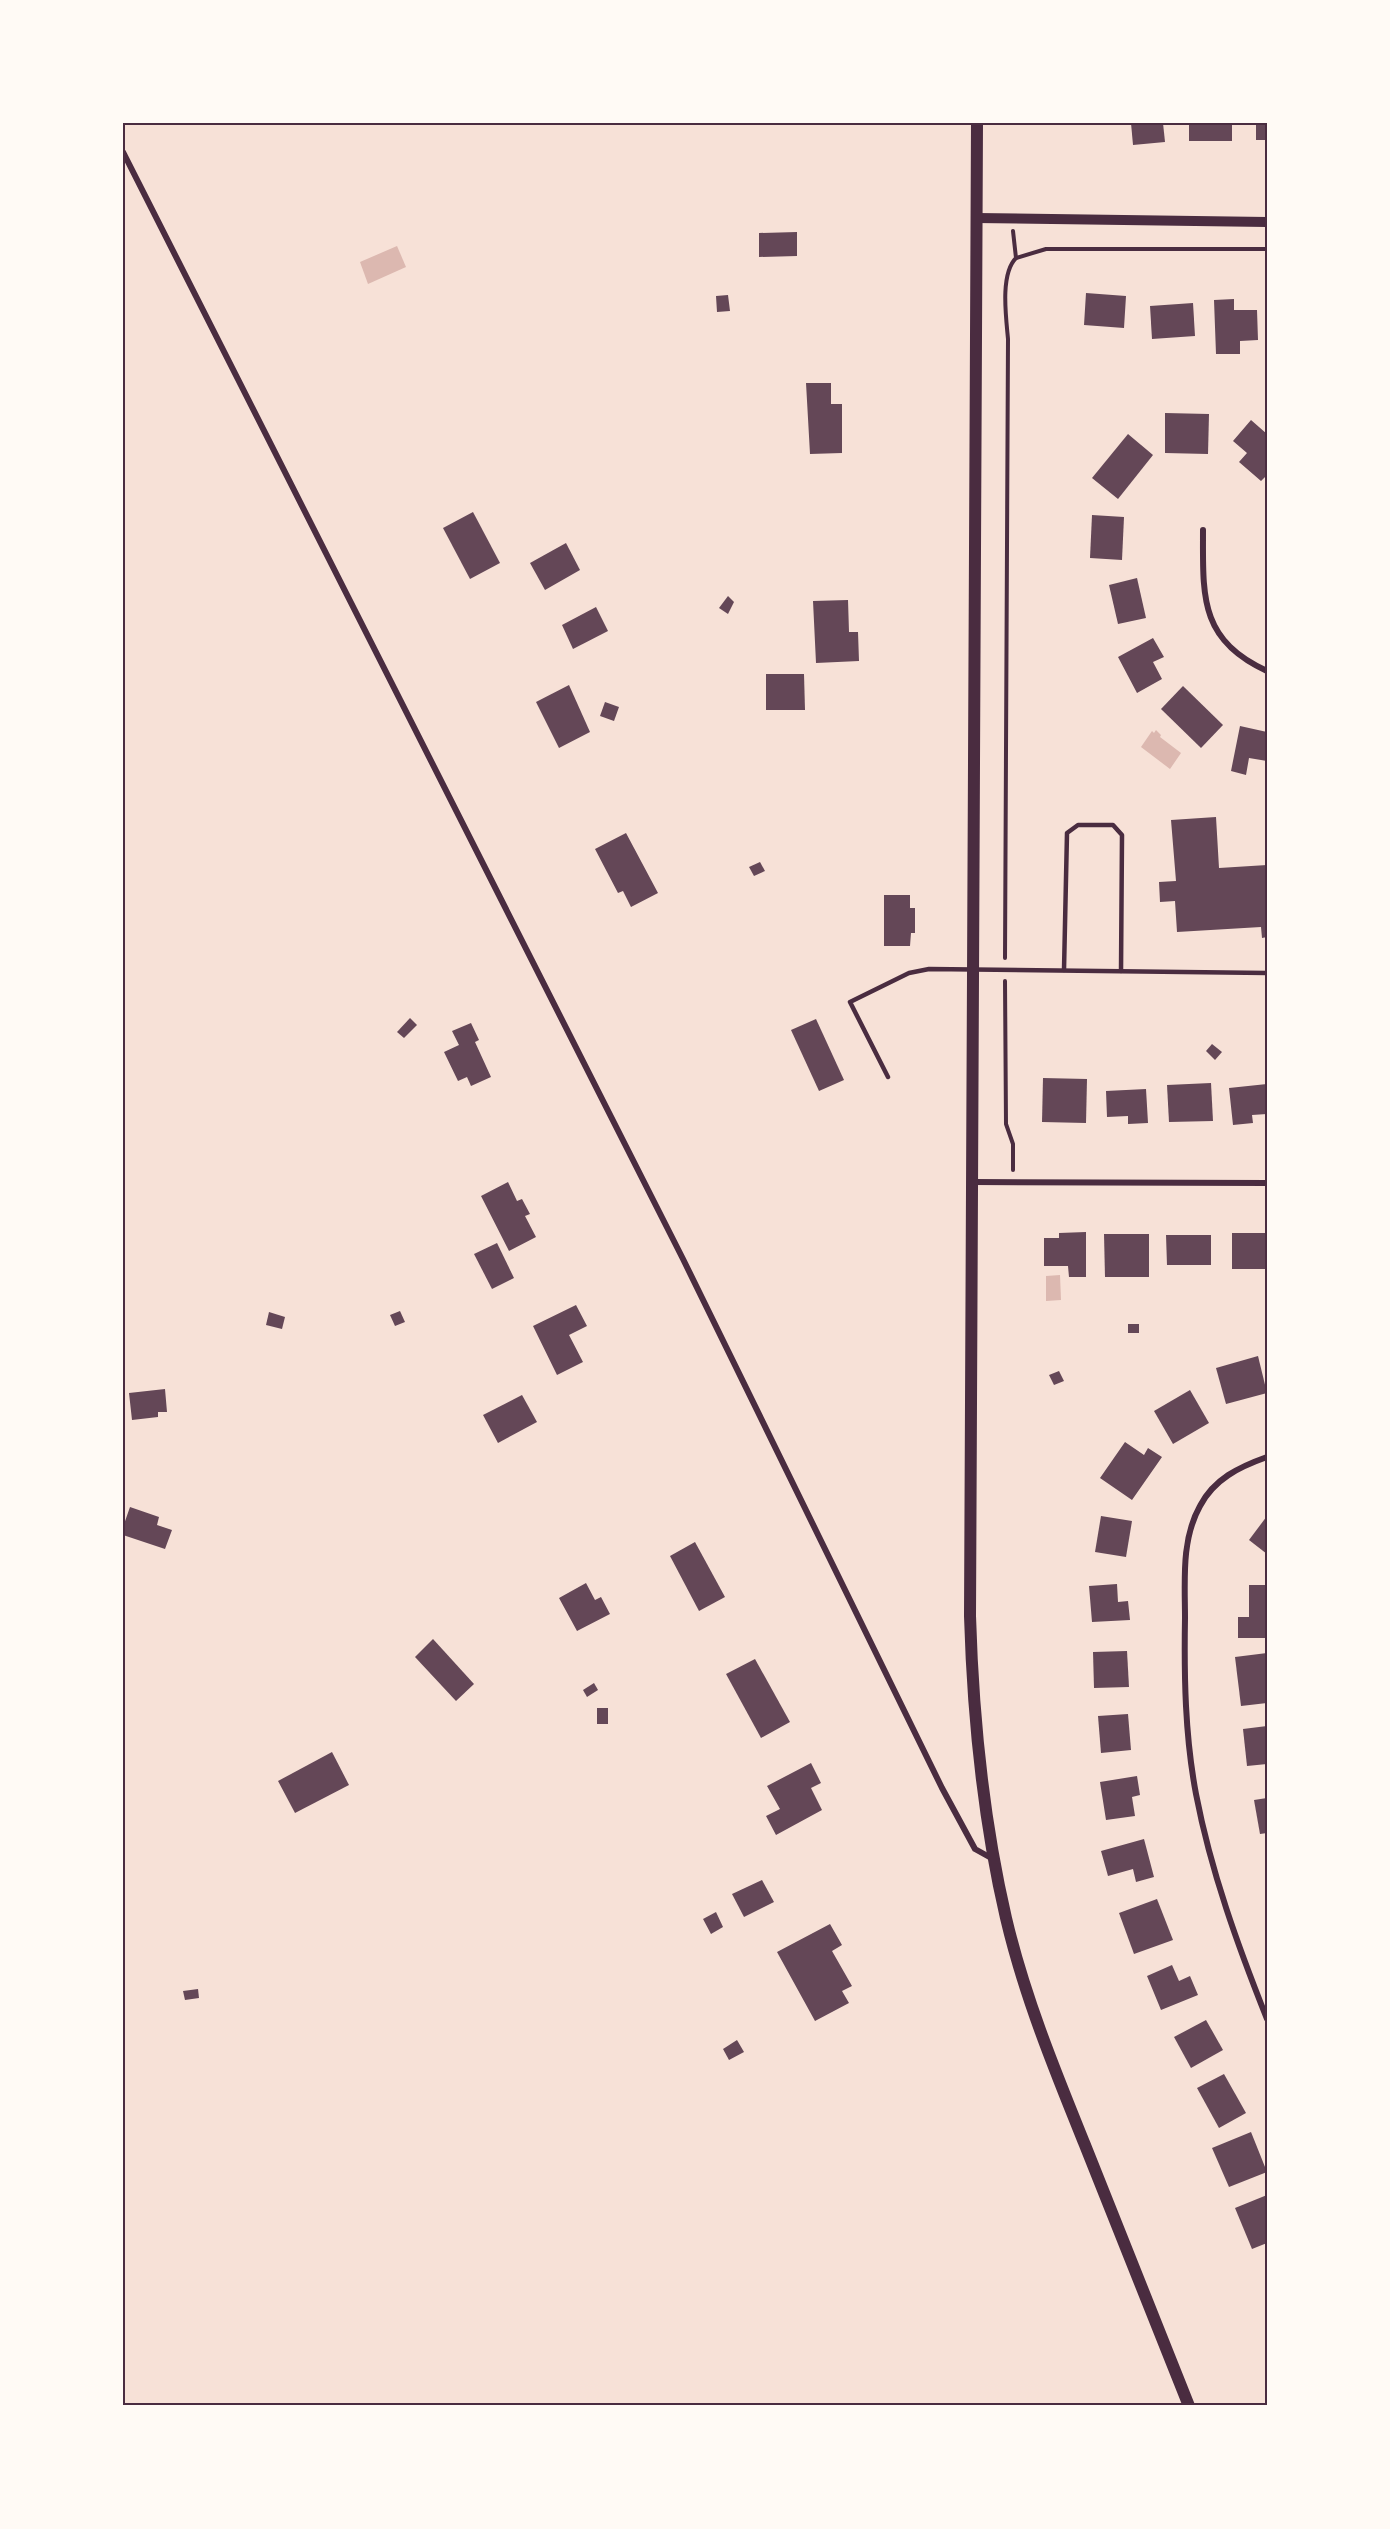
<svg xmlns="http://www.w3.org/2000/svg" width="1390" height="2529" font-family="'Golos Text',sans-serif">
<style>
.water{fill:#dcb8b0}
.building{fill:#644757}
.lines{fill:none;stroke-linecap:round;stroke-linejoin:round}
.path{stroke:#4a2c40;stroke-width:4}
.service{stroke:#4a2c40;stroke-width:4.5}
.minor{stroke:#4a2c40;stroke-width:6}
.tertiary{stroke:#4a2c40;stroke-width:10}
.secondary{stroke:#4a2c40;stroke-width:12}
.neatline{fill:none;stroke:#4a2c40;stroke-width:2}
</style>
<rect width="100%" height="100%" fill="#f7e1d7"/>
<!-- water -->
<g class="water">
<polygon points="397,246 406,267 368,284 360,262"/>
<polygon points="1156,730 1161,735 1160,737 1181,753 1170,769 1141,747 1152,731 1154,733"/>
<polygon points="1060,1275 1061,1300 1046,1301 1046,1276"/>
</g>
<!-- building -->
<g class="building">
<polygon points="1131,123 1163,123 1165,142 1133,145"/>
<rect x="1189" y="123" width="43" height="18"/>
<rect x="1256" y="123" width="11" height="17"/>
<polygon points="797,232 797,256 759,257 759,233"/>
<polygon points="1086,293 1126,296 1124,328 1084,325"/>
<polygon points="728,295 730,311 717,312 716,296"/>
<polygon points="1234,299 1234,310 1257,310 1258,340 1240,341 1240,354 1216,354 1214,300"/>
<polygon points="1193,303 1195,336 1152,339 1150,306"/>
<polygon points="806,383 831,383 831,404 842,404 842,453 810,454"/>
<polygon points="1165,413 1209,414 1208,454 1165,453"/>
<polygon points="1251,420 1267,434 1267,475 1261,481 1239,462 1247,453 1233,441"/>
<polygon points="1128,434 1153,455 1118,499 1092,478"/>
<polygon points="473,512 500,563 470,579 443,528"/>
<polygon points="1092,515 1124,517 1122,560 1090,558"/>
<polygon points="566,543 580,570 545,590 530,563"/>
<polygon points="1137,578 1146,618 1118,624 1109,585"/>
<polygon points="728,596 734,602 728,614 719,608"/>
<polygon points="848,600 849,632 858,632 859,661 816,663 813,601"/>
<polygon points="596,607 608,631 573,649 562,625"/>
<polygon points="1153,638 1164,657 1153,662 1162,679 1137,693 1118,657"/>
<polygon points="766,674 804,674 805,710 766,710"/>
<polygon points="569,685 590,732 559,748 536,702"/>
<polygon points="1183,686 1223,725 1201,748 1161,709"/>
<polygon points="605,702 619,707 614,721 600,716"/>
<polygon points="1240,726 1267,732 1267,761 1249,758 1246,775 1231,771"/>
<polygon points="1216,817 1219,868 1267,865 1267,937 1262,938 1261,927 1177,932 1175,901 1160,902 1159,882 1176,881 1171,820"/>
<polygon points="626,833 658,893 631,907 623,891 618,893 595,849"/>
<polygon points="760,862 765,871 754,876 749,867"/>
<polygon points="884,895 910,895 910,908 915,908 915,933 911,933 910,946 884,946"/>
<polygon points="410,1018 417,1025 404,1038 397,1032"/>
<polygon points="816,1019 844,1080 819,1091 791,1030"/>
<polygon points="471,1023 479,1040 475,1042 491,1077 471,1086 467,1077 458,1081 444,1052 459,1045 452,1031"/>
<polygon points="1212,1044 1222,1052 1215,1060 1206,1051"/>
<polygon points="1043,1078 1087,1079 1086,1123 1042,1122"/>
<polygon points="1211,1083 1213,1121 1169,1122 1167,1085"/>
<polygon points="1267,1084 1267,1114 1252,1115 1253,1123 1233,1125 1229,1088"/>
<polygon points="1146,1089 1148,1123 1128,1124 1128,1116 1107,1117 1106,1091"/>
<polygon points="508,1182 517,1201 522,1199 530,1214 525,1216 536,1237 509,1251 481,1196"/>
<polygon points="1086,1232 1086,1277 1069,1277 1068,1266 1044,1266 1044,1238 1059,1238 1059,1233"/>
<rect x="1232" y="1233" width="35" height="36"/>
<polygon points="1104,1234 1149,1234 1149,1277 1105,1277"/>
<polygon points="1166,1235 1211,1235 1211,1265 1167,1265"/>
<polygon points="497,1243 514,1278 492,1289 474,1254"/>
<polygon points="576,1305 587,1326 569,1335 583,1362 557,1375 533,1326"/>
<polygon points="400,1311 405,1322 395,1326 390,1315"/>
<polygon points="269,1312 285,1317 282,1329 266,1325"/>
<rect x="1128" y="1324" width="11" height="9"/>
<polygon points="1258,1356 1267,1393 1226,1404 1216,1368"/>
<polygon points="1059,1371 1064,1381 1054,1385 1049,1375"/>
<polygon points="165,1389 167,1412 158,1412 158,1417 132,1420 129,1393"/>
<polygon points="1190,1390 1209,1423 1173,1444 1154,1411"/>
<polygon points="522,1395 537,1422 498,1443 483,1415"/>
<polygon points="1125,1442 1144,1455 1148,1448 1162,1457 1132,1500 1100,1478"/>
<polygon points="130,1507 159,1517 157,1525 172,1530 165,1549 123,1535 123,1527"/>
<polygon points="1101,1516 1132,1521 1126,1557 1095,1552"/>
<polygon points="1267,1516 1267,1554 1249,1540"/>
<polygon points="695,1542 725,1597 699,1611 670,1556"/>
<polygon points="586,1583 595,1600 601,1597 610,1614 577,1631 559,1598"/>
<polygon points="1117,1584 1118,1602 1128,1601 1130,1620 1092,1622 1089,1586"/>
<polygon points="1249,1585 1267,1585 1267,1638 1238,1638 1238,1617 1249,1617"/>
<polygon points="433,1639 474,1684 456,1701 415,1657"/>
<polygon points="1127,1651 1129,1687 1094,1688 1093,1652"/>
<polygon points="1267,1653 1267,1703 1241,1706 1235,1657"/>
<polygon points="755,1659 790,1722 761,1738 726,1674"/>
<polygon points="594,1683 598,1690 587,1697 583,1690"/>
<rect x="597" y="1708" width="11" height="16"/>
<polygon points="1128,1714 1131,1750 1101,1753 1098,1716"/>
<polygon points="1267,1726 1267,1764 1247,1766 1243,1729"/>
<polygon points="332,1752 349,1785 295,1813 278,1781"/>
<polygon points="811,1763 821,1783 811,1788 822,1810 776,1835 766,1816 780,1809 767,1786"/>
<polygon points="1137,1776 1140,1795 1132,1797 1135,1816 1106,1820 1100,1782"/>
<polygon points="1267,1798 1267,1833 1260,1834 1254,1800"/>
<polygon points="1144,1839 1154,1877 1136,1882 1133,1869 1108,1876 1101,1851"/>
<polygon points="762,1880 774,1902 744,1917 732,1894"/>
<polygon points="1157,1899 1173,1940 1134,1954 1119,1913"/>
<polygon points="716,1912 723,1927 711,1934 703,1919"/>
<polygon points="830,1924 842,1945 832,1951 852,1986 842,1991 849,2003 815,2021 777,1952"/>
<polygon points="1172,1965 1179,1981 1190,1976 1198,1995 1161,2010 1147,1976"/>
<polygon points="198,1989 199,1998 185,2000 183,1991"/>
<polygon points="1206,2020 1223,2050 1191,2068 1174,2037"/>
<polygon points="737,2040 744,2052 729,2060 723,2049"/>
<polygon points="1224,2074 1246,2113 1219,2128 1197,2088"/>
<polygon points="1251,2132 1267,2172 1229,2187 1212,2148"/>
<polygon points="1267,2195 1267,2243 1252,2249 1235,2208"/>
</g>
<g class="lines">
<!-- path -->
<g class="path">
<polyline points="1016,258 1046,249 1267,249"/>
<path d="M 1005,958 L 1008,339 C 1006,317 1000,274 1016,258 L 1013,231"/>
<polyline points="1005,981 1006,1124 1013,1144 1013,1170"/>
</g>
<!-- service -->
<g class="service">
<polyline points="1064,970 1067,833 1078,825 1113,825 1122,835 1121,971"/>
<polyline points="888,1077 850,1002 909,973 929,969 1267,973"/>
</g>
<!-- minor -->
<g class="minor">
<polyline points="123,152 683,1259 942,1788 975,1849 993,1859"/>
<path d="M 1203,530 C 1203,596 1199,640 1267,671"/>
<polyline points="973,1182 1267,1183"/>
<path d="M 1267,1457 C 1239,1467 1214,1479 1200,1506 C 1181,1540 1185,1581 1185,1618 C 1184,1676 1185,1736 1196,1794 C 1211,1872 1238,1946 1267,2019"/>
</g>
<!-- tertiary -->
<polyline class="tertiary" points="976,218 1267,222"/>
<!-- secondary -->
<path class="secondary" d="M 977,123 L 970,1616 C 973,1717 983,1819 1006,1918 C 1024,1995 1055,2071 1085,2145 C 1119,2232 1154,2319 1189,2406"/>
</g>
<!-- border -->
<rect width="1390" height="2529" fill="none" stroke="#fffaf5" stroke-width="249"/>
<rect x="124" y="124" width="1142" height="2280" class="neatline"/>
</svg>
